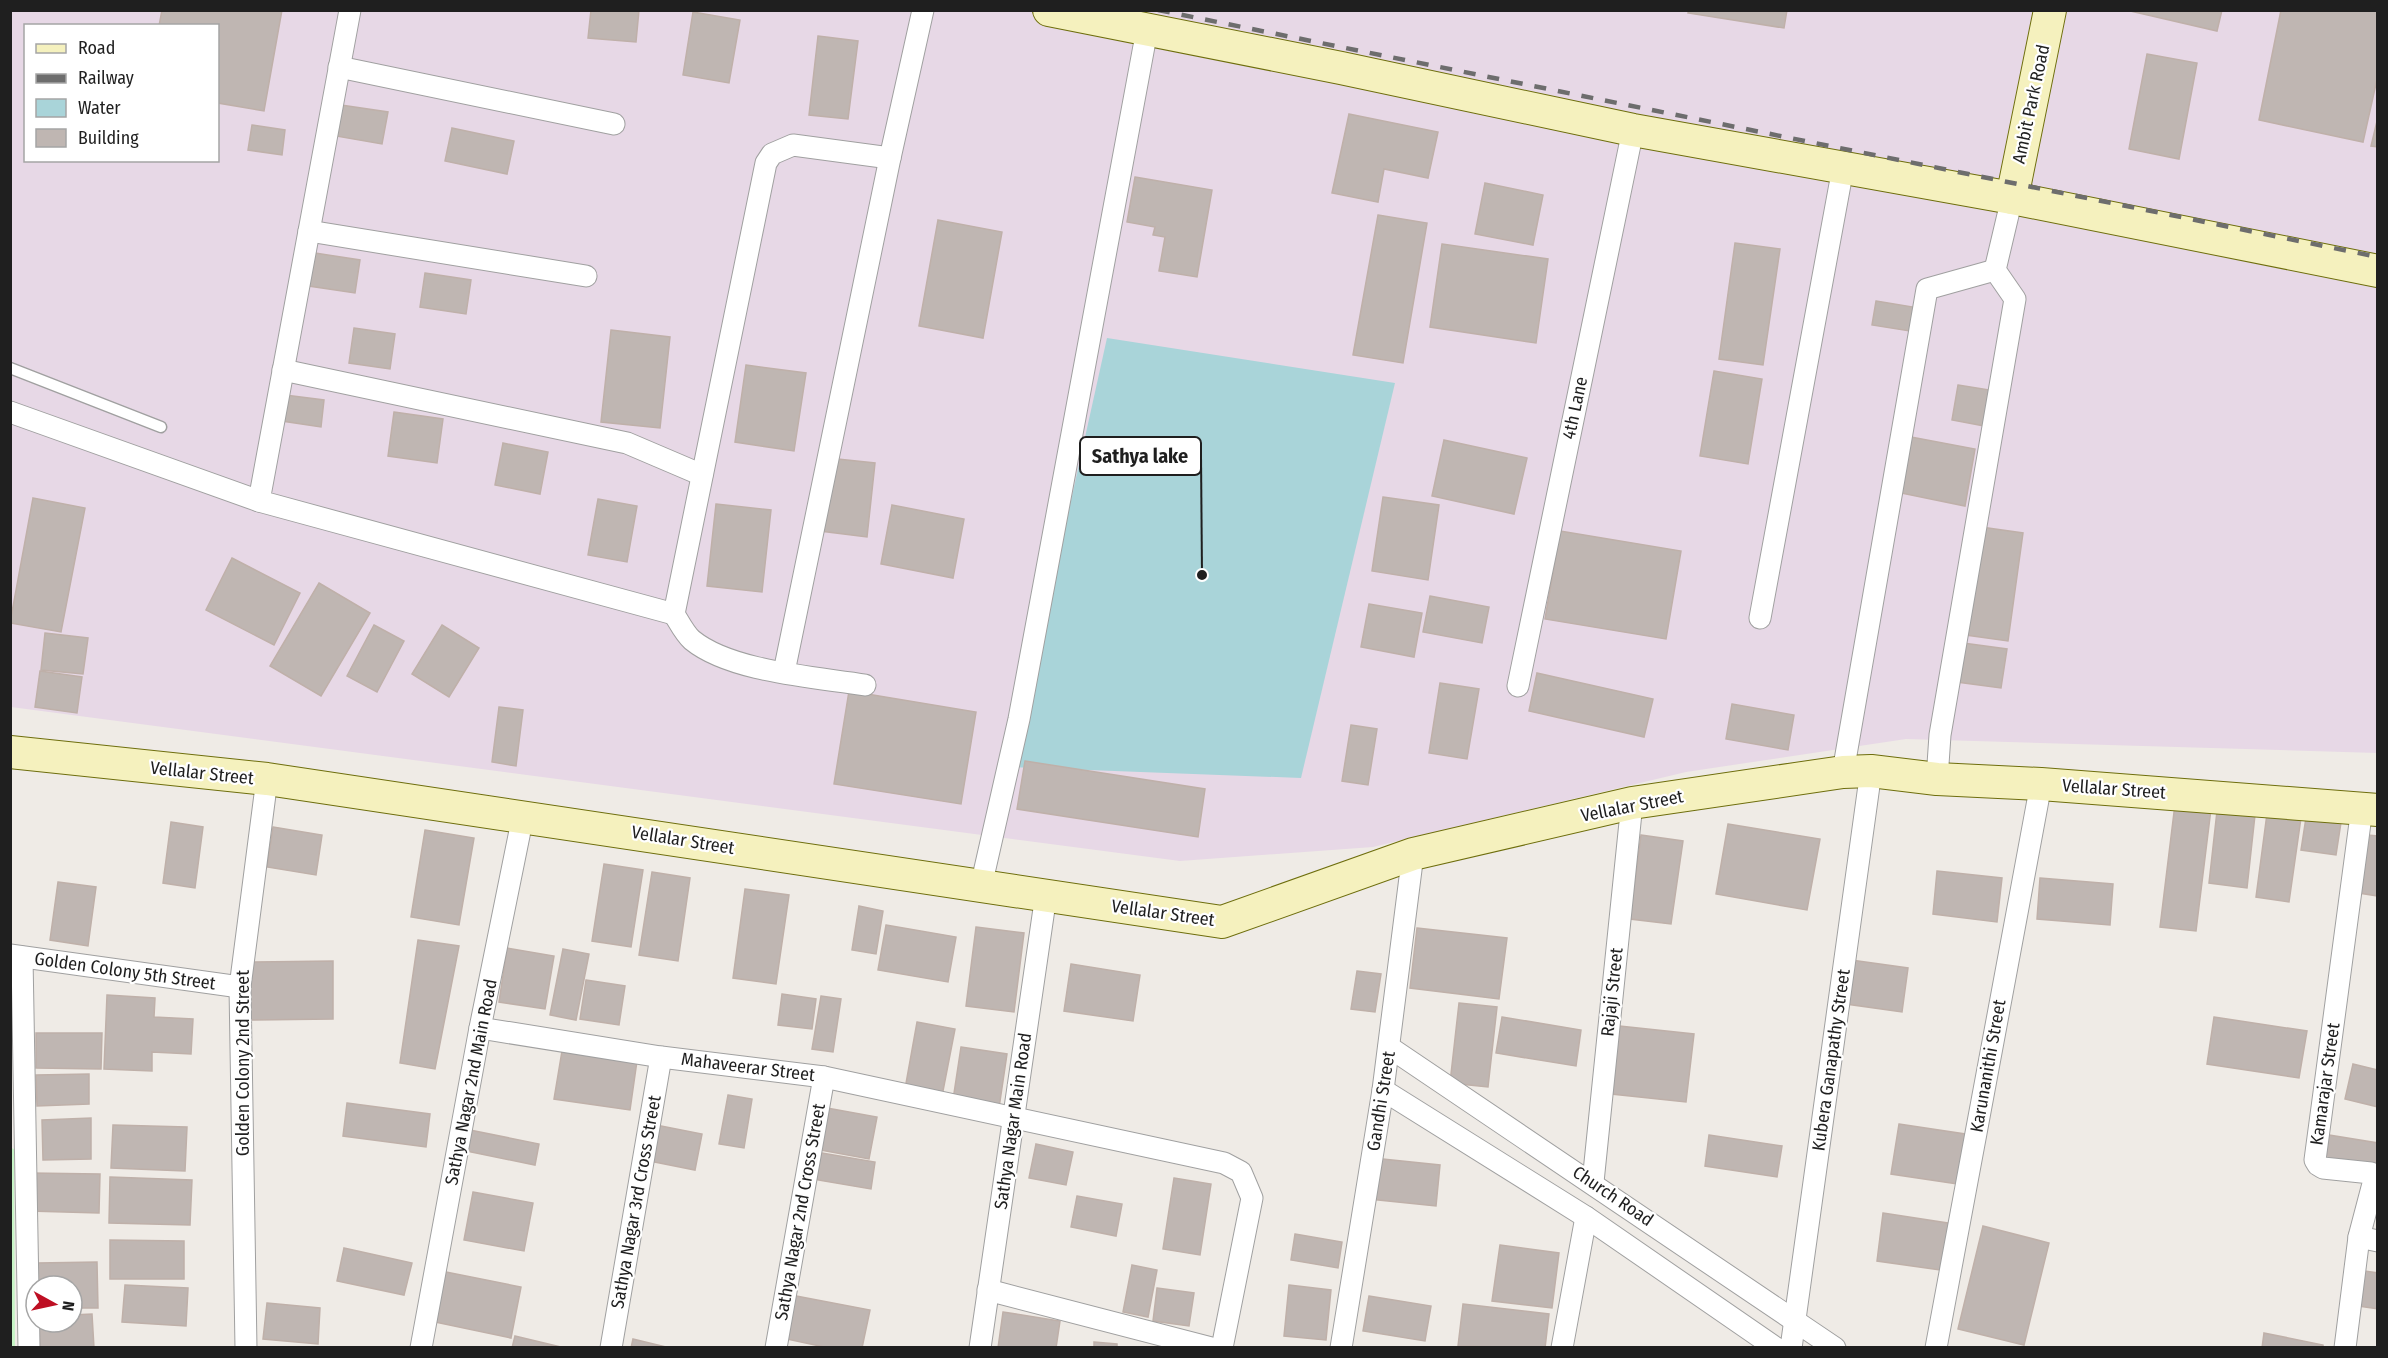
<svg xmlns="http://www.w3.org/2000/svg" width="2388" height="1358" font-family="'Fira Sans Condensed',sans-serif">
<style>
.industrial{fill:#e7d8e6;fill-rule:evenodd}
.park{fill:#c7f5c6}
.water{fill:#a9d4d9}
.building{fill:#bfb6b2;stroke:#bfb0a9;stroke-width:1.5}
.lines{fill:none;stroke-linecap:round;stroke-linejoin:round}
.lane-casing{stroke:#a0a0a0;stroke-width:13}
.street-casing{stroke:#a0a0a0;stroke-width:23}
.secondary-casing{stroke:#6e6e0d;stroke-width:34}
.lane{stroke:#fff;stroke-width:10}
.street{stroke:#fff;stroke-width:21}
.secondary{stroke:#f5f1be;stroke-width:32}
.rail{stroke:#6d6d6d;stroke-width:4.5;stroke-dasharray:12 12;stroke-linecap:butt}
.labels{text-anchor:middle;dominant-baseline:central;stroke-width:4.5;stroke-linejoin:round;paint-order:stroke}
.street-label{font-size:18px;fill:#1f1f1f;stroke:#fff}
.leader{fill:none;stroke:#1f1f1f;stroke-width:2}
.callout-dot{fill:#1f1f1f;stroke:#fff;stroke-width:2}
.callout{fill:#fff;stroke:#1f1f1f;stroke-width:2}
.callout-label{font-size:20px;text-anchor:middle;font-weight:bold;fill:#1f1f1f}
</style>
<rect width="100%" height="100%" fill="#efebe6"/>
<!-- industrial -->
<path class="industrial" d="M 11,11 L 2377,11 L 2377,753 L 1906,739 L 1686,772 L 1373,847 L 1180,861 L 11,707 ZM 26,26 L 218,26 L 218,160 L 26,160 Z"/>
<!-- park -->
<polygon class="park" points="11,1148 14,1149 15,1348 10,1347"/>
<!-- water -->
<polygon class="water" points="1107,338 1395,383 1301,778 1012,767"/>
<!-- building -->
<g class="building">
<polygon points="162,10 282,10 264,111 218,103 218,26 159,26"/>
<polygon points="591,10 639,10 636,42 588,38"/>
<polygon points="1689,10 1787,10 1784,28 1688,13"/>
<polygon points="2126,10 2222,10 2217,31"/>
<polygon points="2281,10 2378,10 2378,75 2363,142 2259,120"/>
<polygon points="693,12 740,20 729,83 683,75"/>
<polygon points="818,36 858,41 848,119 809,115"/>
<polygon points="2147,54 2197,63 2179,159 2129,149"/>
<polygon points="341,105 388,112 382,144 336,136"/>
<polygon points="1349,114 1438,132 1428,178 1384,169 1378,202 1332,193"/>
<polygon points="2378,117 2378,147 2371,146"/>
<polygon points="252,125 285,130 282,155 248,150"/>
<polygon points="452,128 514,141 507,174 445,161"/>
<polygon points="1135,177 1212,190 1197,277 1159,271 1165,237 1153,235 1155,227 1127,222"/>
<polygon points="1485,183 1543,195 1533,245 1475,234"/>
<polygon points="1378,215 1427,223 1403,363 1353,355"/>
<polygon points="938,220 1002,232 983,338 919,326"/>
<polygon points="1735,243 1780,249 1763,365 1719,359"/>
<polygon points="1442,244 1548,259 1536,343 1430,327"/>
<polygon points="315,253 360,260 355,293 309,286"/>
<polygon points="425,273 471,280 466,314 420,307"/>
<polygon points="1876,301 1919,308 1916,332 1872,325"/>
<polygon points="354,328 395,334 390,369 349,363"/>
<polygon points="611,330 670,337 660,428 601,422"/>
<polygon points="746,365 806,373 794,451 735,442"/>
<polygon points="1714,371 1762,379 1748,464 1700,456"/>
<polygon points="1958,385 1996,391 1990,427 1952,420"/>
<polygon points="285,395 324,400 321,427 282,421"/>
<polygon points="394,412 443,419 437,463 388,456"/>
<polygon points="1911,437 1975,449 1965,506 1901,493"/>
<polygon points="1444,440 1527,458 1514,514 1432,496"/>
<polygon points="503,443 548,452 540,494 495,485"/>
<polygon points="828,458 875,463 867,537 820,531"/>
<polygon points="1383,497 1439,505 1428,580 1372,571"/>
<polygon points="33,498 85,508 61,632 10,623"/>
<polygon points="598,499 637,506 627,562 588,555"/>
<polygon points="716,504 771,510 762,592 707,586"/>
<polygon points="892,505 964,519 953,578 881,564"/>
<polygon points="1981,527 2023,533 2008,641 1966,635"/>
<polygon points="1560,531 1681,551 1666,639 1545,619"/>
<polygon points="232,558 300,593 274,645 206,610"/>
<polygon points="319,583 370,613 321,696 270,666"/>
<polygon points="1430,596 1489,607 1482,643 1423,632"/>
<polygon points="1369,604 1422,613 1414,657 1361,647"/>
<polygon points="374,625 404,641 377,692 347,676"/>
<polygon points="442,625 479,648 449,697 412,674"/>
<polygon points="45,633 88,638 83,674 41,670"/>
<polygon points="1963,643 2007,649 2001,688 1957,682"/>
<polygon points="40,671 82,677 77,713 35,707"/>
<polygon points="1537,673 1653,699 1644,737 1529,711"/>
<polygon points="1440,683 1479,689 1467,759 1429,753"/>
<polygon points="849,691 976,712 961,804 834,784"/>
<polygon points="1732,704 1794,715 1788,750 1726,739"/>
<polygon points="499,707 523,710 516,766 492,762"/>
<polygon points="1351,725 1377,729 1368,785 1342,781"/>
<polygon points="1025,761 1205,789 1198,837 1017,809"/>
<polygon points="2218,802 2256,806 2247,888 2209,883"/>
<polygon points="2175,804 2211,809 2196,931 2160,927"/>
<polygon points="2268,806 2302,811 2289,902 2256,897"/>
<polygon points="2307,811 2342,816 2336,855 2301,850"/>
<polygon points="171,822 203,827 195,888 163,883"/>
<polygon points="1728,824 1820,839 1807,910 1716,894"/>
<polygon points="273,827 322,835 316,875 267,867"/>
<polygon points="425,830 474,838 459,925 411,917"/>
<polygon points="1641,835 1683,841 1671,924 1630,919"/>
<polygon points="2367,835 2378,836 2378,896 2359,893"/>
<polygon points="604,864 643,870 631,947 592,941"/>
<polygon points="1937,871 2002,878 1997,922 1933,914"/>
<polygon points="652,872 690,878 678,961 639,955"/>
<polygon points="2040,878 2113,884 2110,925 2037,919"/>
<polygon points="58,882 96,887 88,946 50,940"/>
<polygon points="745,889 789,895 776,984 733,978"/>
<polygon points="859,906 883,911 876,954 852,950"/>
<polygon points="886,925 956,937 948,982 878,970"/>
<polygon points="976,927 1024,933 1014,1012 966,1006"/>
<polygon points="1417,928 1507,938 1499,999 1410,988"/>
<polygon points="418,940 459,946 435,1069 400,1063"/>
<polygon points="507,948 554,956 545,1009 499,1002"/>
<polygon points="563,949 589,954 576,1020 550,1015"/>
<polygon points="1851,960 1908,968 1902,1012 1846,1004"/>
<polygon points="333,961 333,1019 250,1020 249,962"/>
<polygon points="1071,964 1140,975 1133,1021 1064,1011"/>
<polygon points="1357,971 1381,974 1375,1012 1351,1009"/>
<polygon points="586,980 625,986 619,1025 580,1019"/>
<polygon points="782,994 816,999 812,1029 778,1025"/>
<polygon points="107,995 155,998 154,1017 193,1019 191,1054 152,1052 152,1071 104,1069"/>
<polygon points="821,996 841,999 833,1052 812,1049"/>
<polygon points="1459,1003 1497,1007 1488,1087 1450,1083"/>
<polygon points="1502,1017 1581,1030 1576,1066 1496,1053"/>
<polygon points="2214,1017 2307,1031 2299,1078 2207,1064"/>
<polygon points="917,1022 955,1029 942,1096 905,1089"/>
<polygon points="1610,1025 1694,1034 1686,1102 1602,1093"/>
<polygon points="36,1033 102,1033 101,1069 36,1068"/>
<polygon points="961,1047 1007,1054 999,1108 953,1100"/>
<polygon points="562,1051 637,1061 630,1110 554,1099"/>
<polygon points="2353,1064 2378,1070 2378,1107 2345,1099"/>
<polygon points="89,1074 89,1104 37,1106 36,1075"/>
<polygon points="728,1095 752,1099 744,1148 719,1144"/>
<polygon points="347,1103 430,1114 426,1147 343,1136"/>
<polygon points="827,1108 877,1117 869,1159 820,1150"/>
<polygon points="91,1118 91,1159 43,1160 42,1120"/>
<polygon points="1899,1124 1965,1134 1957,1184 1891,1174"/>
<polygon points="113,1125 187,1127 185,1171 111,1168"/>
<polygon points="656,1125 702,1134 695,1170 649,1161"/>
<polygon points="470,1130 539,1144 535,1165 466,1151"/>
<polygon points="2323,1134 2378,1143 2378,1169 2319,1160"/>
<polygon points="1709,1135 1782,1146 1777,1177 1705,1166"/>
<polygon points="1036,1144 1073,1152 1066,1185 1029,1178"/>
<polygon points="816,1152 875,1162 871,1189 812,1179"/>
<polygon points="1373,1158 1440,1165 1436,1206 1369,1199"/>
<polygon points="30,1173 100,1174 99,1213 29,1211"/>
<polygon points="110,1177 192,1180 190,1225 109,1223"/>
<polygon points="1174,1178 1211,1184 1200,1255 1163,1249"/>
<polygon points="473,1192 533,1203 524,1251 464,1240"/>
<polygon points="1077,1196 1122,1204 1116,1236 1071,1227"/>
<polygon points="1883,1213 1954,1224 1947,1271 1877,1261"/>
<polygon points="1983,1226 2049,1243 2024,1345 1958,1329"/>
<polygon points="1295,1234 1342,1242 1338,1268 1291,1260"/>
<polygon points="110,1240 184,1241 184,1279 110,1279"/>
<polygon points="1500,1245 1559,1253 1552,1308 1492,1301"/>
<polygon points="344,1248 412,1263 404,1295 337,1281"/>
<polygon points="97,1262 98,1308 72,1308 72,1286 38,1286 37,1263"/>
<polygon points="1132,1265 1157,1270 1148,1317 1123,1312"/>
<polygon points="2358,1270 2378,1273 2378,1309 2352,1305"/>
<polygon points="441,1271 521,1287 511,1338 430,1321"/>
<polygon points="125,1285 188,1288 186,1326 122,1322"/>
<polygon points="1289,1285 1331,1290 1326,1340 1284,1336"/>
<polygon points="1157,1288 1194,1293 1189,1326 1153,1321"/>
<polygon points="791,1295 870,1310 862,1348 829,1348 782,1338"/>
<polygon points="1369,1296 1431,1306 1425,1341 1363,1331"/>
<polygon points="267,1303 320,1308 318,1344 263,1339"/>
<polygon points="1463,1304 1549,1314 1545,1348 1458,1346"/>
<polygon points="1003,1312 1060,1321 1056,1348 998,1348"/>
<polygon points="92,1314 94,1348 40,1348 39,1322 72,1322 72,1315"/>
<polygon points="2264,1333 2323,1345 2323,1348 2262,1348"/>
<polygon points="515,1336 565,1348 512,1348"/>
<polygon points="633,1339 670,1348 631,1348"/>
<polygon points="1094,1342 1117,1344 1117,1348 1094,1348"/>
</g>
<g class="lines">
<!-- lane casing -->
<g class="lane-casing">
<polyline id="lane" points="10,368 161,427"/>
</g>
<!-- street casing -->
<g class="street-casing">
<g id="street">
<polyline points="350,10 259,501 674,614"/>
<polyline points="339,67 614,124"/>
<polyline points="309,231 586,276"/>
<polyline points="283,370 627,443 702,475"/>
<polyline points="10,412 259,501"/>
<polyline points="1760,618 1843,168"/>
<polyline points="784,672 890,158"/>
<path d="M 865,685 C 816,677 731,672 692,640 C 685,634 679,622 674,614 L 766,163 L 772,154 L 793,145 L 890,158 L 923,10"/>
<polyline points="1518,686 1633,130"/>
<polyline points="1843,772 1927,289 1995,270"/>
<polyline points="1937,779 1940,735 2015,299 1995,270 2012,198"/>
<polyline points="981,886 1019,719 1147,30"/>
<polyline points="10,955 240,987"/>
<polyline points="22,957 29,1348"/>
<polyline points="480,1028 661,1057 824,1077 1224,1163 1241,1172 1252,1198 1222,1348"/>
<polyline points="1389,1047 1835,1348"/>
<polyline points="1383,1090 1586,1217 1776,1348"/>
<polyline points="1593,1182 1632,803"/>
<polyline points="2359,1237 2378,1241"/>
<polyline points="988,1290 1211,1348"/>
<polyline points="246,1348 240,987 267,779"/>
<polyline points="421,1348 480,1028 523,816"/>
<polyline points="611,1348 661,1057"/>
<polyline points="776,1348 824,1077"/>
<polyline points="980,1348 1046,895"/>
<polyline points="1341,1348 1383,1090 1413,854"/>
<polyline points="1562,1348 1586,1217"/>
<polyline points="1791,1348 1871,771"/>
<polyline points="1936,1348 2041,784"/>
<polyline points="2345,1348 2359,1237 2374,1180 2371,1173 2323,1168 2318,1165 2315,1160 2362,808"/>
</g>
</g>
<!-- secondary casing -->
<g class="secondary-casing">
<g id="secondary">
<polyline points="1049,10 1341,68 1633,130 2012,198 2378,271"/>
<polyline points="2012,198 2050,10"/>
<polyline points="10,752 267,779 1222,922 1413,854 1632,803 1843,772 1871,771 1937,779 2041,784 2378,810"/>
</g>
</g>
<!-- lane -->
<use href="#lane" class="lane"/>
<!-- street -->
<use href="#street" class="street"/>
<!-- secondary -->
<use href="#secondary" class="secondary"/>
<!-- rail -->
<polyline class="rail" points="1158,10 2378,257"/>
</g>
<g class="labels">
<!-- street labels -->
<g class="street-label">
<text transform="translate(2031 104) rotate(-78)">Ambit Park Road</text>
<text transform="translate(1575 408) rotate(-78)">4th Lane</text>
<text transform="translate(202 773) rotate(6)">Vellalar Street</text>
<text transform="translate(2114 789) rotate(4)">Vellalar Street</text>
<text transform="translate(1632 806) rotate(-11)">Vellalar Street</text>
<text transform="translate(683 840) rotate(9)">Vellalar Street</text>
<text transform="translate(1163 913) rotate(8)">Vellalar Street</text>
<text transform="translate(125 971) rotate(8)">Golden Colony 5th Street</text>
<text transform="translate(1612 992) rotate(-84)">Rajaji Street</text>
<text transform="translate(1831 1060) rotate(-82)">Kubera Ganapathy Street</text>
<text transform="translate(243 1063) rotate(-90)">Golden Colony 2nd Street</text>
<text transform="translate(1988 1066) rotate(-80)">Karunanithi Street</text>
<text transform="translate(748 1067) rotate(7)">Mahaveerar Street</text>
<text transform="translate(471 1082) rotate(-79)">Sathya Nagar 2nd Main Road</text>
<text transform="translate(2325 1084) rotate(-82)">Kamarajar Street</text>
<text transform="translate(1381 1101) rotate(-81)">Gandhi Street</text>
<text transform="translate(1013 1121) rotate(-82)">Sathya Nagar Main Road</text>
<text transform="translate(1613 1196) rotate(34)">Church Road</text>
<text transform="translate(636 1202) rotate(-80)">Sathya Nagar 3rd Cross Street</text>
<text transform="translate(800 1212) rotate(-80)">Sathya Nagar 2nd Cross Street</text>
</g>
</g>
<!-- callouts -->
<path class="leader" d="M1202 575L1201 456"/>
<circle class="callout-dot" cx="1202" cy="575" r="6"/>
<rect class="callout" x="1080" y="437" width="121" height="38" rx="6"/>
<g class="callout-label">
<text x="1140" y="463">Sathya lake</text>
</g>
<!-- border -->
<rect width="2388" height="1358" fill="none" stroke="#1f1f1f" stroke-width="24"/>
<!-- legend -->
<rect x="24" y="24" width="195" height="138" fill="#ffffff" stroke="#a5a5a5" stroke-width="1.5"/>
<rect x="36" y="44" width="30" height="9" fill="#f5f1be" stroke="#a5a5a5" stroke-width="1.5"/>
<text x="78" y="54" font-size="18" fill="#1f1f1f">Road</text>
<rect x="36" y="74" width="30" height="9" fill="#6d6d6d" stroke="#a5a5a5" stroke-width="1.5"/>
<text x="78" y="84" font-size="18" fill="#1f1f1f">Railway</text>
<rect x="36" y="99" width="30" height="18" fill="#a9d4d9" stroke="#a5a5a5" stroke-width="1.5"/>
<text x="78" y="114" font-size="18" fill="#1f1f1f">Water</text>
<rect x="36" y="129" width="30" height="18" fill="#bfb6b2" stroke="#a5a5a5" stroke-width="1.5"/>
<text x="78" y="144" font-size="18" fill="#1f1f1f">Building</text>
<!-- north arrow -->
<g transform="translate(54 1304) rotate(98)"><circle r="28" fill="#ffffff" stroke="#a5a5a5" stroke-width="1.5"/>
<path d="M0-4.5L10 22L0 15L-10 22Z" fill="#be0f23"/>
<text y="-9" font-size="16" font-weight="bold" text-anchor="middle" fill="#1f1f1f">N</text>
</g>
</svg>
